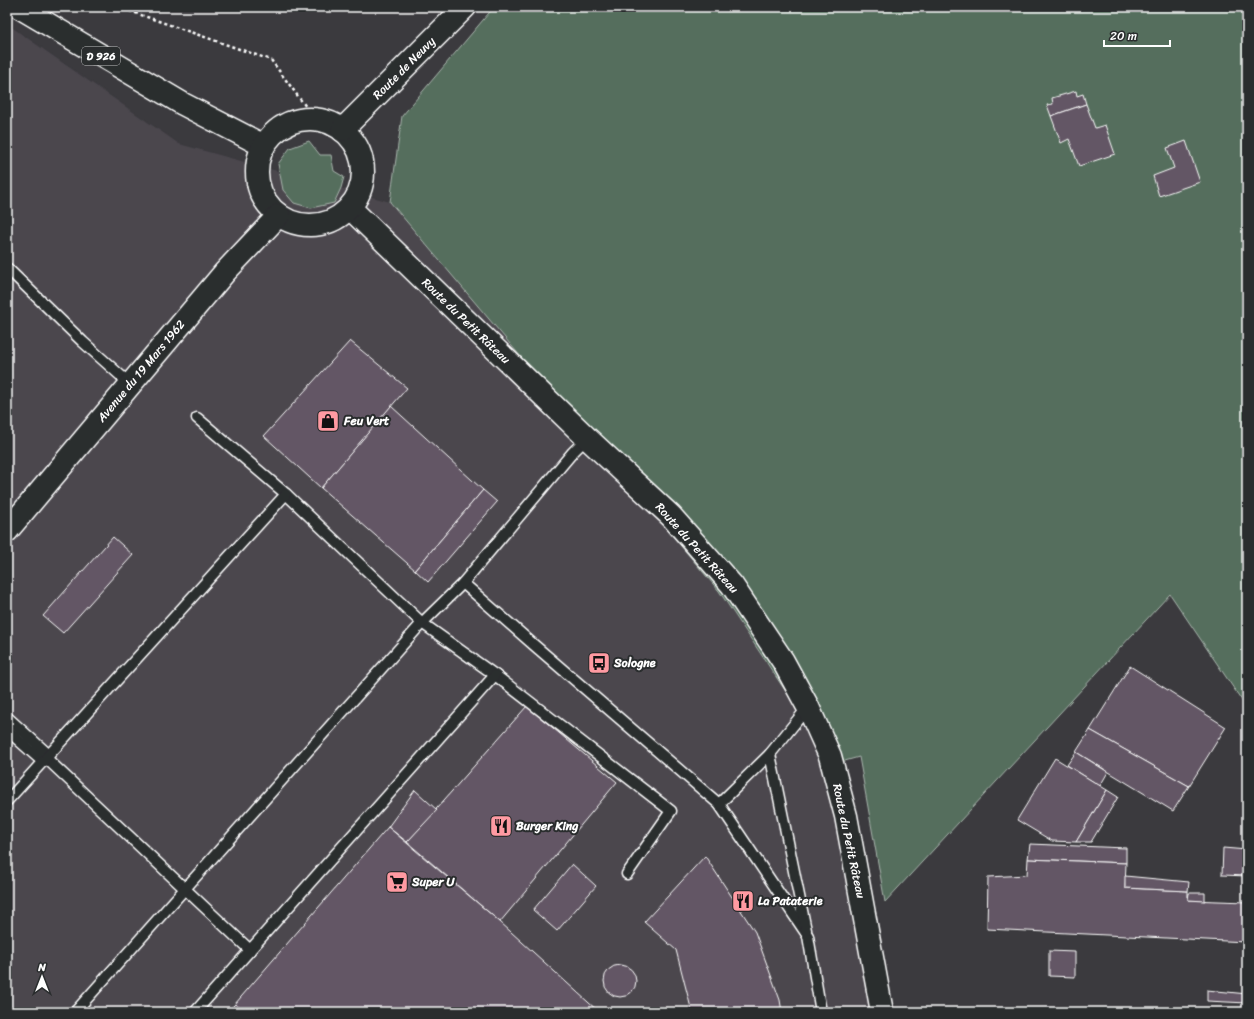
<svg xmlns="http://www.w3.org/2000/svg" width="1254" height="1019" font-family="Sriracha,sans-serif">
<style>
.built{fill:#4b474e}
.green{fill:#546e5d;stroke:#aab6ae}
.building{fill:#635765;stroke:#fff}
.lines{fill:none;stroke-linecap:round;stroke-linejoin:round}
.lane-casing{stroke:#fff;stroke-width:13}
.secondary-casing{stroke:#fff;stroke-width:25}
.primary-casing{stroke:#fff;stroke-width:25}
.path{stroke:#fff;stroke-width:2.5;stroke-dasharray:3 3;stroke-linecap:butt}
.lane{stroke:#2a2d2e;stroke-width:10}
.secondary{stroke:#2a2d2e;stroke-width:22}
.primary{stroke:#2a2d2e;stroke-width:22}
.labels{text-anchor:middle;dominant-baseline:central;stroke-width:4;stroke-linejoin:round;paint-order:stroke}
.shield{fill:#2a2d2e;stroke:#bfc0c0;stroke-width:1}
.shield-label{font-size:11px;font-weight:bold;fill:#fff}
.street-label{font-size:12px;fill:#fff;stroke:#2a2d2e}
.poi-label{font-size:12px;font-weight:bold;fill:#fff;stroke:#2a2d2e;text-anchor:start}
</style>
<rect width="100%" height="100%" fill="#3b3a3e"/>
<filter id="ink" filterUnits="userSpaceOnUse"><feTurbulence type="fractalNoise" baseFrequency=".025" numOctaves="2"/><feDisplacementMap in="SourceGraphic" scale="8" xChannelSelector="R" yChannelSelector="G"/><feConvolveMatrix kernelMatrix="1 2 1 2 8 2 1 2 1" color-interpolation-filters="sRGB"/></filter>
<g filter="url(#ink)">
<!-- built -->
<polygon class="built" points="7,24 179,144 390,202 719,591 834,764 874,1012 7,1012"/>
<!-- green -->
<g class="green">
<polygon points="494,7 864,7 867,10 891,7 1247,7 1247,708 1170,594 885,902 859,757 834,764 719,591 390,202 402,116"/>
<polygon points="309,141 320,155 331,155 334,171 344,177 341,188 334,203 311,208 294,203 283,190 278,164 290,148"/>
</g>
<!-- building -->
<g class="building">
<polygon points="1076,91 1077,96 1083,94 1086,104 1051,116 1047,105 1053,104 1052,98"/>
<polygon points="1086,104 1095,128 1105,125 1115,154 1079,166 1069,139 1061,143 1051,116"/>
<polygon points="1186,141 1200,182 1159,196 1153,176 1174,168 1167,148"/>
<polygon points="350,341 407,388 321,488 264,436"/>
<polygon points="391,406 483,490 415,570 321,488"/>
<polygon points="483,490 497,502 428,582 415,570"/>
<polygon points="113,537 133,555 63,633 43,616"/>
<polygon points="1130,666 1226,727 1189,786 1090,730"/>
<polygon points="527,706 617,782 500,922 407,842"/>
<polygon points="1090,730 1189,786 1173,811 1076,752"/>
<polygon points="1076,752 1108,772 1100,786 1067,765"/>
<polygon points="1055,758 1107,790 1076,842 1052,841 1017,820"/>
<polygon points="415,790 437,810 407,842 388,827"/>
<polygon points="1107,790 1118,797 1091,842 1076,842"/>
<polygon points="388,827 500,922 599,1012 244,1012 235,1004"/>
<polygon points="1030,844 1126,848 1126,863 1028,859"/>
<polygon points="1223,848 1247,850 1247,876 1222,875"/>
<polygon points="705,856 755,932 780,1000 782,1012 692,1012 676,950 644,922"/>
<polygon points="1028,859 1126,863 1125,888 1188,891 1188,900 1247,902 1246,942 987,929 988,877 1027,875"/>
<polygon points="572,864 596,886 557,931 533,910"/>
<polygon points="1125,876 1189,882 1188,891 1125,888"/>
<polygon points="1189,893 1205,893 1205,901 1188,900"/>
<polygon points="1049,951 1075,952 1075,977 1049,976"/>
<circle cx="620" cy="981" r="16"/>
<polygon points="1207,990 1247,994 1247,1003 1207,1001"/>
<polygon points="235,1004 244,1012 227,1012"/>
</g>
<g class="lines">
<!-- lane casing -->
<g class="lane-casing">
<g id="lane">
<polyline points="7,268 83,342 130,384"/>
<polyline points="197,418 286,494 422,623 495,675 671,811 627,874"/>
<polyline points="463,583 534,645 719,804 808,936 821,1012"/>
<polyline points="7,717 49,755"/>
<polyline points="7,730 43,762"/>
<polyline points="770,754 806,930"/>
<polyline points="46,758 250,950"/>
<polyline points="7,801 286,494"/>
<polyline points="719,804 770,754 808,707"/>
<polyline points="75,1012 422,623 463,583 573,452 587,438"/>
<polyline points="195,1012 495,675"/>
</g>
</g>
<!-- secondary casing -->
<g class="secondary-casing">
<polyline id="secondary" points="350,208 587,438 671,516 732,585 783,661 808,707 830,756 846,816 882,1012"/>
</g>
<!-- primary casing -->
<g class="primary-casing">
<g id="primary">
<polyline points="19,7 183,104 264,146"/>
<circle cx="310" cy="172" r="53"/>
<polyline points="342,130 465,7"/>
<polyline points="7,531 225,272 279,215"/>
</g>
</g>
<!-- path -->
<polyline class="path" points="118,7 271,60 315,119"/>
<!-- lane -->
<use href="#lane" class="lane"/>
<!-- secondary -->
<use href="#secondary" class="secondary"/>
<!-- primary -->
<use href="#primary" class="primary"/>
</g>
</g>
<!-- icons -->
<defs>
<g id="shop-square" transform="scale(1.15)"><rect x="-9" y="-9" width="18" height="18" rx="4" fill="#ff9aa2" stroke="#2a2d2e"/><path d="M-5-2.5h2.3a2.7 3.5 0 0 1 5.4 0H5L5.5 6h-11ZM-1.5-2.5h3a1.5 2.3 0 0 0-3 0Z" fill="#111"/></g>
<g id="bus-square" transform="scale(1.15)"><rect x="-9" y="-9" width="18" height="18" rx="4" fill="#ff9aa2" stroke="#2a2d2e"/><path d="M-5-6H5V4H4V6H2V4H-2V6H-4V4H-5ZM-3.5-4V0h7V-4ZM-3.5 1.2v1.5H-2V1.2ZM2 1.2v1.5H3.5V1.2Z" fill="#111"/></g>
<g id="restaurant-square" transform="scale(1.15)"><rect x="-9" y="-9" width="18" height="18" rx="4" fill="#ff9aa2" stroke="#2a2d2e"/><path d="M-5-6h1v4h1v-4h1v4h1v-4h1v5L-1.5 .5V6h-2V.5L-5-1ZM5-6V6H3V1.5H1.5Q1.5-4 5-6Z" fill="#111"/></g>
<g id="supermarket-square" transform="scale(1.15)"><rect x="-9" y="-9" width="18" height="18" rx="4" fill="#ff9aa2" stroke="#2a2d2e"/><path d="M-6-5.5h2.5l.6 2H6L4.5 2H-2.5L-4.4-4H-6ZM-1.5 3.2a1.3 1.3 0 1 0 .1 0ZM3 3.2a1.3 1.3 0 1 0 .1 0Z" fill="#111"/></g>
</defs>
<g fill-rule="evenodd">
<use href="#shop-square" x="328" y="421"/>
<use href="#bus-square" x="599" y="663"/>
<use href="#restaurant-square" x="501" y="826"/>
<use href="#supermarket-square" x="397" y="882"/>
<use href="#restaurant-square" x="743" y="901"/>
</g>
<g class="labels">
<!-- shield labels -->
<rect class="shield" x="82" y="47" width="38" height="18" rx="3"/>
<g class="shield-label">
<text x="101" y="56">D 926</text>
</g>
<!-- street labels -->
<g class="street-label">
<text transform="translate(404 68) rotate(-45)">Route de Neuvy</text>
<text transform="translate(466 321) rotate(44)">Route du Petit Râteau</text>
<text transform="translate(141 371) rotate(-50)">Avenue du 19 Mars 1962</text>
<text transform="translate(697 548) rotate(48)">Route du Petit Râteau</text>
<text transform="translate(849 841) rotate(78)">Route du Petit Râteau</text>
</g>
<!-- poi labels -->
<g class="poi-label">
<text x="344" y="421">Feu Vert</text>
<text x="614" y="663">Sologne</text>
<text x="516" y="826">Burger King</text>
<text x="412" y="882">Super U</text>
<text x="758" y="901">La Pataterie</text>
</g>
</g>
<!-- margin -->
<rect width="1254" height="1019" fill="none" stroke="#2a2d2e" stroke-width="24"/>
<rect x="12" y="12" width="1230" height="995" fill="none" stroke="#fff" stroke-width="1.5" filter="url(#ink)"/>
<!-- north arrow -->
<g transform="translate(42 977)" stroke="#2a2d2e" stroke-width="3" paint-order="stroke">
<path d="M0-3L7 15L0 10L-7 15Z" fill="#ffffff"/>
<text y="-6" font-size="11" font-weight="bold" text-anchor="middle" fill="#ffffff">N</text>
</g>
<!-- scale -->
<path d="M1104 40v6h66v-6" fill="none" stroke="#ffffff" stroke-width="2"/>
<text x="1110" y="40" font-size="12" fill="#ffffff" stroke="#2a2d2e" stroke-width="3" paint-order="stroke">20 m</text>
</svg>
